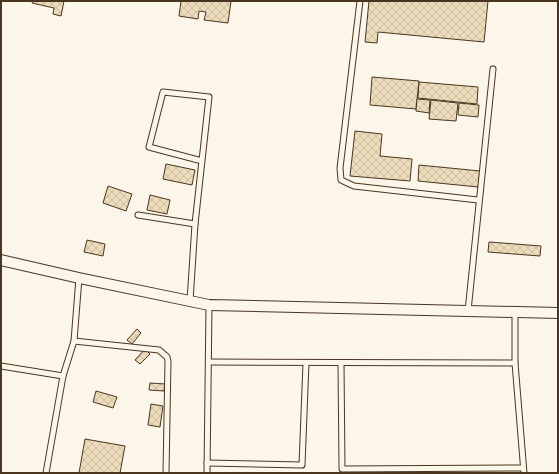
<svg xmlns="http://www.w3.org/2000/svg" width="559" height="474" font-family="Overpass,sans-serif">
<style>
.building{fill:url(#building-cross-hatch);stroke:#4a3520}
.lines{fill:none;stroke-linecap:round;stroke-linejoin:round}
.service-casing{stroke:#4a3520;stroke-width:7}
.minor-casing{stroke:#4a3520;stroke-width:12}
.service{stroke:#fbf6e9;stroke-width:5}
.minor{stroke:#fbf6e9;stroke-width:10}
</style>
<defs>
<pattern id="building-cross-hatch" width="8" height="8" patternUnits="userSpaceOnUse"><rect width="8" height="8" fill="#ecdcbc"/><path d="M0 0l8 8M0 8l8-8" fill="none" stroke="#ccbda1"/></pattern>
</defs>
<rect width="100%" height="100%" fill="#fbf6e9"/>
<!-- building -->
<g class="building">
<polygon points="33,1 64,1 61,16 53,14 54,8 32,3"/>
<polygon points="181,1 231,1 228,23 204,20 206,12 199,11 198,19 179,16"/>
<polygon points="369,1 488,1 484,42 378,32 377,43 365,42"/>
<polygon points="372,77 419,81 416,109 370,105"/>
<polygon points="419,82 478,87 477,104 418,98"/>
<polygon points="417,99 430,100 429,113 416,111"/>
<polygon points="431,100 458,103 456,121 429,119"/>
<polygon points="459,103 479,105 478,117 458,115"/>
<polygon points="355,131 382,134 380,156 412,159 410,181 350,176"/>
<polygon points="166,164 195,170 192,185 163,179"/>
<polygon points="419,165 480,171 478,187 418,181"/>
<polygon points="108,186 132,194 126,211 103,203"/>
<polygon points="150,195 170,200 167,214 147,210"/>
<polygon points="87,240 105,244 103,256 84,252"/>
<polygon points="489,242 541,246 540,256 488,252"/>
<polygon points="137,329 141,333 132,344 127,340"/>
<polygon points="145,349 150,354 140,364 135,360"/>
<polygon points="150,383 165,384 164,391 149,390"/>
<polygon points="96,391 117,397 113,408 93,402"/>
<polygon points="151,404 163,406 160,427 148,425"/>
<polygon points="85,439 125,446 120,473 79,473"/>
</g>
<g class="lines">
<!-- service casing -->
<g class="service-casing">
<g id="service">
<polyline points="360,1 340,168 341,180 354,186 478,200"/>
<polyline points="138,215 195,224"/>
<polyline points="190,301 195,224 209,97 163,92 149,147 202,161"/>
<polyline points="468,311 493,69"/>
<polyline points="515,313 515,363 524,473"/>
<polyline points="74,341 159,350 167,357 168,361 166,473"/>
<polyline points="210,362 515,363"/>
<polyline points="341,363 342,469 523,468"/>
<polyline points="1,366 63,376"/>
<polyline points="207,463 302,465 306,363"/>
<polyline points="46,473 63,376 74,341 79,278"/>
<polyline points="207,473 209,305"/>
</g>
</g>
<!-- minor casing -->
<g class="minor-casing">
<polyline id="minor" points="1,260 79,278 209,305 558,313"/>
</g>
<!-- service -->
<use href="#service" class="service"/>
<!-- minor -->
<use href="#minor" class="minor"/>
</g>
<!-- border -->
<rect width="559" height="474" fill="none" stroke="#4a3520" stroke-width="4"/>
</svg>
